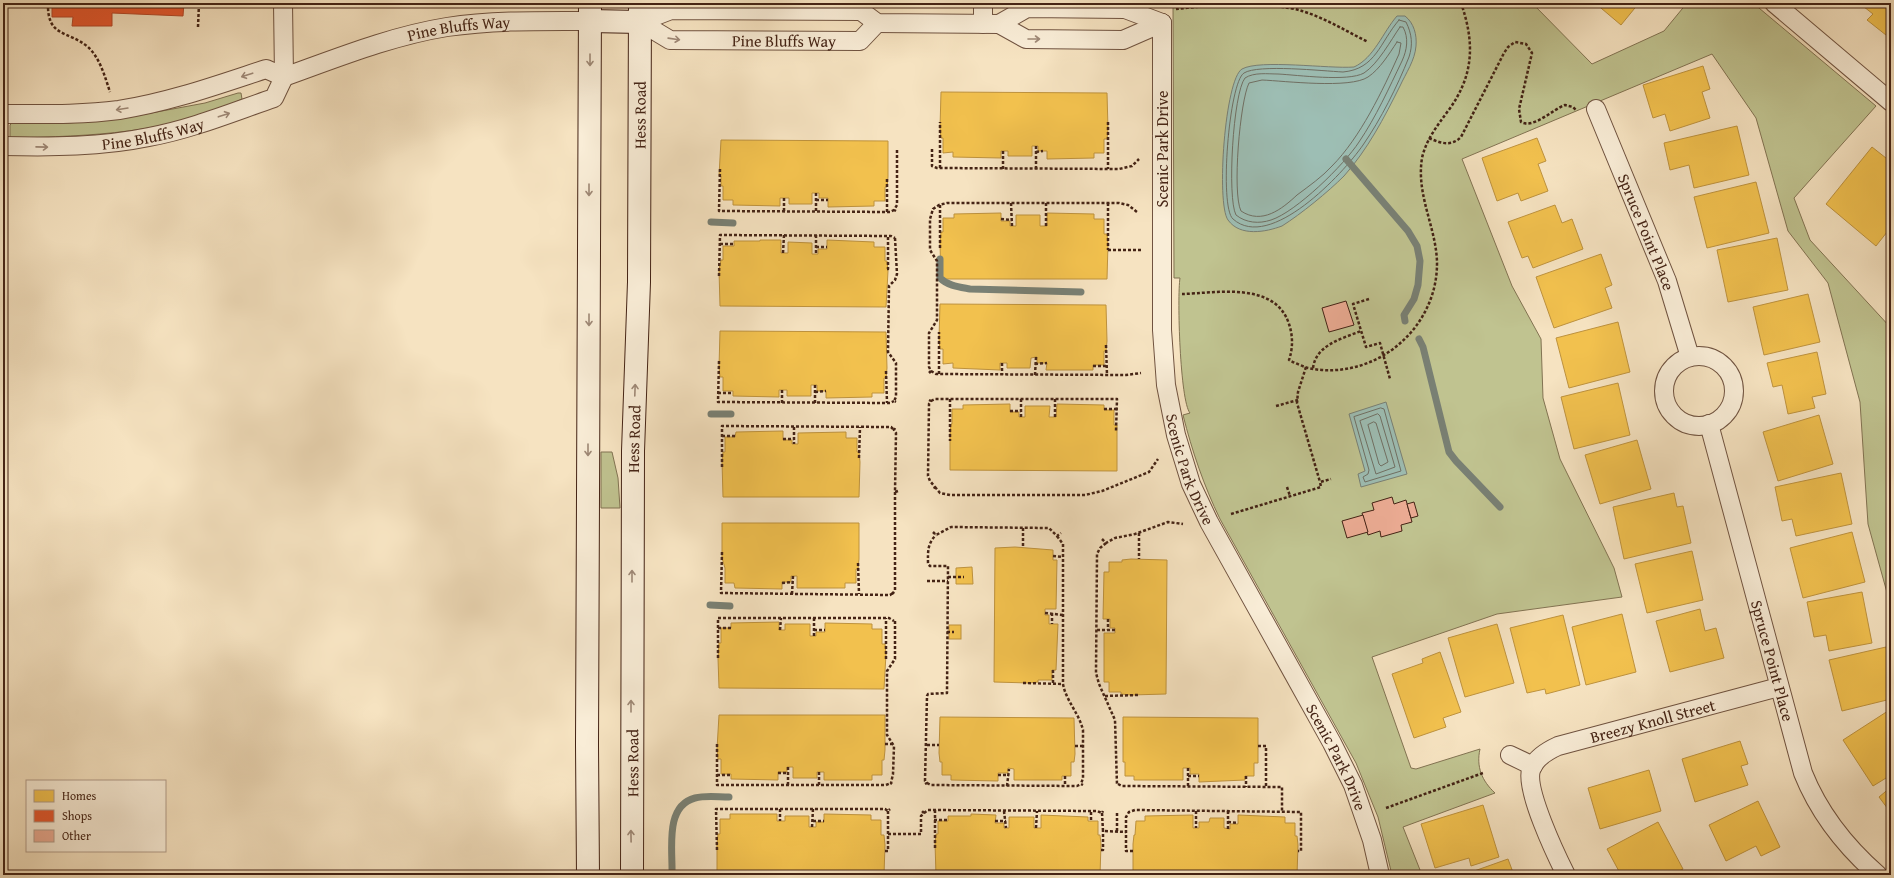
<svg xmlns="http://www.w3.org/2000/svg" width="1894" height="878" font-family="'Gentium Book Plus',serif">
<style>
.green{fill:#c0c390;stroke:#827352}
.water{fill:#9dbeb4;stroke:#798074}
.homes{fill:#f2c14e;stroke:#be923d}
.shops{fill:#e4572e;stroke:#b44726}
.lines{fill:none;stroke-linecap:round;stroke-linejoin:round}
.shore{stroke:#707064;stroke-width:1}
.stream{stroke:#798074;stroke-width:7}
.building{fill:#ebab93;stroke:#442315}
.street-casing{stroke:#705340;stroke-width:20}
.secondary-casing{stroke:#442315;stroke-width:24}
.path{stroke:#442315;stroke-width:2.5;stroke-dasharray:3 2;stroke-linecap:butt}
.street{stroke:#f9edd7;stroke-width:18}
.secondary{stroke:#f9edd7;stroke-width:22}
.oneway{stroke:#9e8876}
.labels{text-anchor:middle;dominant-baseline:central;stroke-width:4;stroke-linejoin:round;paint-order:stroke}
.street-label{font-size:16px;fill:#442315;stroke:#f9edd7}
</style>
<rect width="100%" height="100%" fill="#f6e3c1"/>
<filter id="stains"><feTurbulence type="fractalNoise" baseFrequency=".005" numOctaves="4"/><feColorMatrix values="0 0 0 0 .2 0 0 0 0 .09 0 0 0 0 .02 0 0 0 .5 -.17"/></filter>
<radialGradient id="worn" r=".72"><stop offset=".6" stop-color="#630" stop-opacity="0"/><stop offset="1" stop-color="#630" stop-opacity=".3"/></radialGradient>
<!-- green -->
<g class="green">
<path d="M 1173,3 L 1532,3 L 1592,64 L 1664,31 L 1687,3 L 1753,3 L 1864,96 L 1876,106 L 1794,198 L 1810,240 L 1891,328 L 1891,607 L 1868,524 L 1860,402 L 1828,283 L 1788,231 L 1756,118 L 1712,54 L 1462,159 L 1512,286 L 1541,339 L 1543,398 L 1560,459 L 1614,568 L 1622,597 L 1497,614 L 1372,657 L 1411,768 L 1416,769 L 1480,749 C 1476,767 1482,781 1495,793 L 1403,827 L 1422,875 L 1392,875 L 1378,817 L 1356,763 L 1220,519 C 1204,486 1192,451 1183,415 L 1190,413 C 1180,401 1177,297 1180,278 L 1174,278 Z"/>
<path d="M 238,93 L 241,93 L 242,99 C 170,134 90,136 11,138 L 10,136 L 10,125 L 12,123 L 69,123 L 124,118 L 205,103 Z"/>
<polygon points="601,452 612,452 618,478 620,508 601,508"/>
</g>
<!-- water -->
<g class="water">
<path d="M 1397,16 L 1405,16 C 1414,23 1417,35 1416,46 C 1415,60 1406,73 1400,86 C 1384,118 1368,149 1344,176 C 1328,192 1301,214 1282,226 C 1266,232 1240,237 1228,220 C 1216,203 1225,79 1242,69 C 1260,59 1329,69 1354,67 C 1374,58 1383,32 1397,16 Z"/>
<polygon points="1386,402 1407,474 1361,487 1358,474 1365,471 1349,414"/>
</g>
<!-- homes -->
<g class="homes">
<polygon points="1595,3 1639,3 1621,25"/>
<polygon points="1859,3 1891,3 1891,39 1867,20 1873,14"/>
<polygon points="1703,66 1710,89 1702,92 1710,118 1670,131 1665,114 1653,118 1643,85"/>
<polygon points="941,92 1107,93 1108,129 1107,139 1104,139 1104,153 1094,153 1094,158 1047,159 1047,151 1038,151 1038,146 1032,146 1032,156 1008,156 1008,151 1001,151 1001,158 953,157 953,152 943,153 943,138 941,138 940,128"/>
<polygon points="1737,126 1749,175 1694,188 1689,165 1670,170 1664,143"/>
<polygon points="1537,138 1546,161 1538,164 1548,191 1521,201 1518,193 1497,201 1482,158"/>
<polygon points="721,140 888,141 888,177 887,187 885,187 885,201 874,201 874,206 828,207 828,198 819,198 819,193 812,193 812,204 789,204 789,198 780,198 780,206 733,205 733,200 723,200 723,186 721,186 721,176 719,176"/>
<polygon points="1872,147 1891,162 1891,227 1876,246 1826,204"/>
<polygon points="1756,182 1769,233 1707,248 1694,197"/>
<polygon points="1555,205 1562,223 1572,219 1583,249 1533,268 1528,256 1522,258 1508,222"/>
<polygon points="1001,213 1001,221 1010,221 1010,226 1016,226 1016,215 1040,215 1040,226 1047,226 1047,213 1094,214 1094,219 1104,219 1104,234 1107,234 1108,244 1107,279 941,279 940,243 941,232 943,232 943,218 954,218 954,214"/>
<polygon points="1777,238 1788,290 1728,302 1717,250"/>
<polygon points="760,240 781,240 781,253 788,253 788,242 812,243 812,254 818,254 818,249 827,249 827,240 874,242 874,247 885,247 885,261 887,261 888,271 886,307 720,306 719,270 721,260 723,260 723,246 734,246 734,241 760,241"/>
<polygon points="1601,254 1612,285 1605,288 1612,308 1554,328 1536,277"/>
<polygon points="1808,294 1820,342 1764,355 1753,307"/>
<polygon points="940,304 1106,305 1107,341 1106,351 1104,351 1104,365 1093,365 1093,370 1046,370 1047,363 1037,363 1037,357 1036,357 1031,358 1030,368 1007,368 1007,363 1000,363 1000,370 953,368 953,363 943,364 943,349 940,349 939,339"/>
<polygon points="1618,322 1630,372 1569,388 1556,338"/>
<polygon points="720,331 886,332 887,368 886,378 884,378 884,393 872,393 872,397 826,398 826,391 817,391 817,385 811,385 811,396 787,396 787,390 779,390 779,397 733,396 733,391 723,391 723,377 720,377 719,367"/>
<polygon points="1817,352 1826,394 1812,397 1815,408 1788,414 1782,385 1773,387 1767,363"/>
<polygon points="1618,383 1630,435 1574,449 1561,397"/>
<polygon points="1010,404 1010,412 1019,412 1019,417 1025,417 1025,406 1050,406 1049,417 1056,417 1057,404 1104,405 1104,410 1114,410 1114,425 1117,425 1117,471 950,470 950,435 951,424 952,424 952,409 963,409 963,405"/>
<polygon points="1819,415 1833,464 1778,481 1763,432"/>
<polygon points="783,431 783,440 792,440 792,444 798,444 798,433 846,432 846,438 857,438 857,452 859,452 860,462 859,497 723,497 722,461 723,452 725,452 725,437 735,437 736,432"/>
<polygon points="1637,440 1651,489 1600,504 1585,455"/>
<polygon points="1841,473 1852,524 1796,536 1792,519 1782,521 1775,487"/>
<polygon points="1674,493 1677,507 1683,506 1691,543 1624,559 1613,507"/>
<polygon points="722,523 859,523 859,559 858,569 856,569 856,583 845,583 845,588 797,588 797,576 791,576 791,582 782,582 782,589 735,588 734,583 725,583 725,568 722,558"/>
<polygon points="1852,532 1865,582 1803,598 1790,548"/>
<polygon points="1015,547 1053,550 1053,560 1057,560 1056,609 1045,609 1045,615 1049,615 1049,624 1058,624 1056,670 1052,670 1052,680 1038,680 1038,682 1029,683 994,682 995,548"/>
<polygon points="1692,551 1703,600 1647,613 1635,564"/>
<polygon points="1131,559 1167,560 1166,694 1131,695 1121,694 1121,692 1109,692 1109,682 1104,682 1104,633 1115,633 1115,628 1110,628 1110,619 1103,619 1104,572 1109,572 1109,562 1122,562 1122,560"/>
<polygon points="972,567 973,584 956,584 956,568"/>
<polygon points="1862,592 1872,643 1829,651 1826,635 1814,637 1807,602"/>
<polygon points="1700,609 1705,631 1716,628 1724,658 1670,672 1656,621"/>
<polygon points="1622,614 1636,672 1586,685 1572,627"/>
<polygon points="1563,615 1580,685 1546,694 1545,689 1527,693 1510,628"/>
<polygon points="779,622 779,630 785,630 785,624 810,624 810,636 816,636 816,632 825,632 825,623 872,624 872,629 882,629 882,644 885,644 886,654 884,689 719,688 718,658 719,643 721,643 721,628 731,628 731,623"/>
<polygon points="1497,624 1514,683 1465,697 1448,638"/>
<rect x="949" y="625" width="12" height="14"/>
<polygon points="1886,647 1891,669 1891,699 1842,711 1829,660"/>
<polygon points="1440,652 1461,712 1443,718 1446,727 1414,738 1392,674 1423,663 1422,659"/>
<polygon points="1891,709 1891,775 1873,786 1843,740"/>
<polygon points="719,715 885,715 885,750 884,760 882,760 882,775 872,775 872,780 824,780 824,772 817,772 817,778 793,778 793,767 787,767 787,772 778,772 778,780 731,779 731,774 721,774 721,759 718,759 717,749"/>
<polygon points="940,717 1074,718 1075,754 1074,762 1071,762 1071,776 1062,776 1062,780 1014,780 1014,769 1008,768 1008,773 998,773 998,781 951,780 951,775 942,775 942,762 940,762 939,753"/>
<polygon points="1123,717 1258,718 1258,763 1254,763 1254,776 1245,776 1245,780 1199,782 1199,774 1190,774 1190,768 1183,768 1183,780 1134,780 1134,776 1125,776 1125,762 1123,762"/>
<polygon points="1740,741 1748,764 1741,766 1748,785 1695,802 1682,759"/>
<polygon points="1649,770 1661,811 1600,829 1588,788"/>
<polygon points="1891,787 1891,813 1879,797"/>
<polygon points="1758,801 1780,847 1761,856 1756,846 1726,861 1709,825"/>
<polygon points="1483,805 1499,857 1471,866 1469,858 1435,868 1421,824"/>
<polygon points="730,814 777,814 777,821 785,821 785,816 809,816 809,827 816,827 816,822 824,822 824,814 871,815 871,820 881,820 881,835 884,835 885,845 884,875 717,875 717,844 718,834 720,834 720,819 730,819"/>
<polygon points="971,814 996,815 995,823 1004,823 1004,828 1009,828 1009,817 1034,817 1034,828 1041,828 1041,815 1088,817 1088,821 1098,821 1098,835 1100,835 1101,844 1100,875 936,875 935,843 936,834 938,834 938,821 948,821 948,816 971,816"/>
<polygon points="1193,815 1193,828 1199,828 1199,822 1209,822 1210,818 1224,818 1224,828 1230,829 1230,824 1238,824 1238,815 1285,817 1285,823 1295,823 1295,836 1297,836 1298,845 1297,875 1133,875 1133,844 1134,835 1135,835 1136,821 1145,821 1145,816"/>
<polygon points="1658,822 1683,869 1671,875 1621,875 1607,849"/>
<polygon points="1508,859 1514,875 1463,875"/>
</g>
<!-- shops -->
<polygon class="shops" points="52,3 184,3 183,16 112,13 112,26 72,26 73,17 52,17"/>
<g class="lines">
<!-- shore -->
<g class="shore">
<path d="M 1399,20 L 1406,22 C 1412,34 1413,45 1409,57 C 1397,87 1381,119 1363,145 C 1343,174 1270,252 1233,219 C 1219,207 1229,82 1244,73 C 1258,64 1323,71 1343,72 C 1376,69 1380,42 1399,20 Z"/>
<path d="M 1400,27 L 1403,27 C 1409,38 1407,50 1402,61 C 1389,88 1376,117 1359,142 C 1344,165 1296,212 1271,220 C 1259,224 1246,223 1236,215 C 1227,198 1233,93 1245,78 C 1254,72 1268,74 1278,74 C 1298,75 1348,82 1364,73 C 1378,64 1391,40 1400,27 Z"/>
<path d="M 1397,42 L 1401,43 L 1399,54 C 1383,90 1360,138 1332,166 C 1322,177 1309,186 1297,195 C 1282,209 1262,225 1241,211 C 1232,193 1240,101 1249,83 L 1262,80 C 1285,81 1350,89 1368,77 C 1380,69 1389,54 1397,42 Z"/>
<polygon points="1381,408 1384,409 1401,471 1365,482 1363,477 1368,474 1369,470 1354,417"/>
<polygon points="1378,414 1380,416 1395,467 1376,474 1360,421"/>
<polygon points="1374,422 1376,423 1388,462 1381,466 1379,464 1368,425"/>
</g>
<!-- stream -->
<g class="stream">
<polyline points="1346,159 1408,231 1417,246 1420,261 1418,285 1414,299 1404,315 1405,321"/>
<polyline points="711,222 733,223"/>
<path d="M 940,259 L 940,278 C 948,286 959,287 970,289 L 1081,292"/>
<polyline points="1419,339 1423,347 1449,452 1456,461 1500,507"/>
<polyline points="711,414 731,414"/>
<polyline points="710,605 730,606"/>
<path d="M 672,875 C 673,851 664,806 695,798 C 706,795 718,797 729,797"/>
</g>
</g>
<!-- building -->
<g class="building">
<polygon points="1346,301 1354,325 1329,332 1322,308"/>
<polygon points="1392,497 1394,504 1406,500 1412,522 1401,525 1402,531 1381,537 1380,531 1368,535 1362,513 1374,510 1372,503"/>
<polygon points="1414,502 1418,516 1411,518 1407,504"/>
<polygon points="1363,515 1368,532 1347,538 1342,521"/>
</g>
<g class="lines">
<!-- street casing -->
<g class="street-casing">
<g id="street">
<polyline points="1774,3 1891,102"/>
<polyline points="640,22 671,10 861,11 877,23 999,24 1027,8 1125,9 1162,23"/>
<path id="s1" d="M 640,22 L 670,40 L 860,41 L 877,23"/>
<path id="s2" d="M 1162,23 L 1162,330 L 1166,385 L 1176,435 L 1191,484 L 1209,522 L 1332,743 L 1353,785 L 1372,840 L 1380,875"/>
<polyline points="983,24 983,3"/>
<polyline points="999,24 1026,39 1123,40 1162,23"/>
<path id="s3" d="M 1596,109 L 1667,281 L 1690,357"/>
<path id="s4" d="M 3,114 C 42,114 81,115 119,110 C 170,102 217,85 266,69 L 284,77 C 337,58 391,36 447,27 C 494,20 542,21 590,21"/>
<path id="s5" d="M 3,146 C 52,147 101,147 149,137 C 192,129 233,112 274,98 L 284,77 L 283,3"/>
<circle cx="1699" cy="391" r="35"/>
<path id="s6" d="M 1709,424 L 1803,773 C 1819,813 1846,847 1878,875"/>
<polyline points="1510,755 1533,766"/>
<path id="s7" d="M 1566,875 C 1556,855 1525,790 1531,770 C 1535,758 1547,751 1558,746 L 1779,687"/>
</g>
</g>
<!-- secondary casing -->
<g class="secondary-casing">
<g id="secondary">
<polyline points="590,21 640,22"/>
<polyline points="588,875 587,745 590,3"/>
<path id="s8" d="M 632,875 L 633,451 L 639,282 L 640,3"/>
</g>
</g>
<!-- path -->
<g class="path">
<path d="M 48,3 C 47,38 68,30 88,47 C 100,58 105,77 110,92"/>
<path d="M 1176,9 C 1210,5 1269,1 1302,11 C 1325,18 1346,31 1368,42"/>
<polyline points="198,27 199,3"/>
<polyline points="1108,122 1108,169"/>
<path d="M 1429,138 C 1440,143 1451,147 1461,137 L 1504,53 L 1508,47 L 1515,42 L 1526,44 L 1532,53 L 1519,109 L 1521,122 C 1534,129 1553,109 1565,105 L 1573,107 L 1576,110"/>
<polyline points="932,149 932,166 937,168 1119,169 1132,166 1139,159"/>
<polyline points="1003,151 1003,169"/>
<polyline points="1036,152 1043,151"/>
<polyline points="940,168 940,122"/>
<polyline points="720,169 719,211 890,212 894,210"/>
<polyline points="1036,169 1036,146"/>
<polyline points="887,179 887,212"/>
<polyline points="816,193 816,211"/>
<polyline points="784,198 784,211"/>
<polyline points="816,200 828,200"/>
<polyline points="1011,203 1012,226"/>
<polyline points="1046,203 1046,226"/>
<polyline points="1108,203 1108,250"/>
<polyline points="940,205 940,250"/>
<polyline points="896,211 894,210 897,205 897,148"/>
<polyline points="1001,219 1012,220"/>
<polyline points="816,235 816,254"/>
<polyline points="895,238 897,274 895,280 889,286 888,352 896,363 896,397 894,401 896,402"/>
<polyline points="720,244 734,244"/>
<polyline points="816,247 827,247"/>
<polyline points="1108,250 1143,250"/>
<polyline points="783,253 784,235"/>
<polyline points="887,269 888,269 888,236"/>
<polyline points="719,276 720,235 891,236 895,238"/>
<path d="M 1182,294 C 1217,293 1275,281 1289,324 C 1293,336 1293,348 1289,360 C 1295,363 1302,366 1308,368 C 1374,382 1438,329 1437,262 C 1436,227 1416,195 1422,158 C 1426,140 1437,126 1448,111 C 1474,76 1475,43 1461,3"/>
<polyline points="1369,299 1353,304 1366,347 1380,343 1390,379"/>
<polyline points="1106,345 1107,375"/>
<polyline points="719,361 718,402 890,403 894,401"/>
<polyline points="1002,363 1002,375"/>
<polyline points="1035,364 1047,363"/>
<polyline points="1093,366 1107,366"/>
<polyline points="1306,367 1298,392 1297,403 1320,482"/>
<path d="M 1313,368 C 1316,345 1341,339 1361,331"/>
<polyline points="886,371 887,403"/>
<polyline points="931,371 936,374 1126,375 1141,373"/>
<polyline points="929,373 931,371 929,367 929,333 937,320 937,261 930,250 930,219 933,209 939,205 947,203 1119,203 1128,205 1137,212"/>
<polyline points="939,374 939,332"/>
<polyline points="1035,375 1036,357"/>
<polyline points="815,385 815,403"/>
<polyline points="782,390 782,403"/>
<polyline points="815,392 826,391"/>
<polyline points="718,393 733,393"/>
<polyline points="950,399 950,441"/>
<polyline points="1021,399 1021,417"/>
<polyline points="1055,399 1055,417"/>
<polyline points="929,400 931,401 929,404 928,476 930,481 935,487 933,490"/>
<polyline points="931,401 935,399 1117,399 1116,431"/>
<polyline points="1276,406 1298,400"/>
<polyline points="1104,409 1117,409"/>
<polyline points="1010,411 1021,411"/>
<polyline points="794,427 794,444"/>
<polyline points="895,428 894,430 896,433 895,492 898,491"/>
<polyline points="722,436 735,436"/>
<polyline points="783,439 794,439"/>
<polyline points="859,458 860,427"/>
<polyline points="722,467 722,426 891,427 894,430"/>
<polyline points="935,487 940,493 950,495 1085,495 1102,491 1149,472 1158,459"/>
<polyline points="1287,487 1290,496"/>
<polyline points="895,492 895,590 893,593 895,595"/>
<polyline points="1231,514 1321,487 1320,482 1331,479"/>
<polyline points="1023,528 1023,547"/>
<polyline points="933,532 936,535 951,527 1049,528 1057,536 1061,533"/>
<polyline points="1139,533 1139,559"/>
<path d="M 1057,536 L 1063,544 L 1063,684 C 1066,701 1079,713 1083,730 L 1083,778 L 1081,784"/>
<polyline points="1102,539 1106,543 1115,538 1135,534 1168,522 1183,524"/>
<polyline points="1106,543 1100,548 1097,554 1096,673 1099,684 1115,720 1117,785"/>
<polyline points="722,552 721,593 890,595 893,593"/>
<polyline points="1053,556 1063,557"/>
<polyline points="858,563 859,594"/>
<polyline points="948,577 964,577"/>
<polyline points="927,581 948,581"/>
<polyline points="782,583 793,582"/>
<polyline points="792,594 793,576"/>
<polyline points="1045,613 1063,615"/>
<polyline points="1052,613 1052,624"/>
<polyline points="1108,619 1108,630"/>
<polyline points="718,628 731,628"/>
<polyline points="780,630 781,618"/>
<polyline points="814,630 825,630"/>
<polyline points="1097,630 1115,630"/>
<polyline points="947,632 954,632"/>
<polyline points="814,636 814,618"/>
<polyline points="718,658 718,618 889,618 894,621"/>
<polyline points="886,659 886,618"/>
<polyline points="1053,670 1053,684"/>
<polyline points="1023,683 1063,684"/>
<polyline points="1105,696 1139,695"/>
<polyline points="717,744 717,785 886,785 891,783"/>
<polyline points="885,744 893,744"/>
<polyline points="927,745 939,745"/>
<polyline points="1075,746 1083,746"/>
<polyline points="1258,746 1266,746 1266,787"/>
<polyline points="788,767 788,785"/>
<polyline points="1188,768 1188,787"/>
<polyline points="819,772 819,785"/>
<polyline points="778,773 788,773"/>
<polyline points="717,775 731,775"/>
<polyline points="998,775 1009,775"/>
<polyline points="1065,776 1065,786"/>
<polyline points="1188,776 1199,776"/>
<polyline points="1246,776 1246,787"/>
<polyline points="927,783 931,785 1077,786 1081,784 1083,785"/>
<polyline points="892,784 891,783 893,774 894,746 887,735 887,671 895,659 895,619"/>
<path d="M 925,784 L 927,783 L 925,781 L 927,696 L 928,694 L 947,693 L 948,566 L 930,566 L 928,564 C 928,552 927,544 936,535"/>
<polyline points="1118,784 1122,786 1282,787 1282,812"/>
<polyline points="1007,786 1009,769"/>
<polyline points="1386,808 1483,773"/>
<polyline points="780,809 780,821"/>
<polyline points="935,810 935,850"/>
<polyline points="1004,811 1006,828"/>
<polyline points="1196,811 1196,828"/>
<polyline points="1091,812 1091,821"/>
<polyline points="924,813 928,810 1097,811 1102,813 1103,811"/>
<polyline points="1102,813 1103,831 1126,832"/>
<polyline points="1117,813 1117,831"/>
<polyline points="934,820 948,820"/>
<polyline points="813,821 824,821"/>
<polyline points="995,821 1006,821"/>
<polyline points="1228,822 1238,823"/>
<polyline points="812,827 813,809"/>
<polyline points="1036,828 1037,811"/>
<polyline points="1228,829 1228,811"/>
<polyline points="888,834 921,834 921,816 924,813 922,811"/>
<polyline points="717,850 716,809 885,809 888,811 890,809"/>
<polyline points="1101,850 1103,850 1103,831"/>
<polyline points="885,851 888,851 888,811"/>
<polyline points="1133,851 1126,851 1126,817 1129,812 1135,810 1301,812 1301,851 1298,851"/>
</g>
<!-- street -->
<use href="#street" class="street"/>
<!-- secondary -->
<use href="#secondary" class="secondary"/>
</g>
<!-- one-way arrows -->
<defs><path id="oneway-shaft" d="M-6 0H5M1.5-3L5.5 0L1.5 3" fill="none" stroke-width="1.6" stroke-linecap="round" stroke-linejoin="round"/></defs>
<g class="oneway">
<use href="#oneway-shaft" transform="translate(674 39) rotate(8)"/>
<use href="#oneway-shaft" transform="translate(1034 39)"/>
<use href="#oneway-shaft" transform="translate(590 60) rotate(90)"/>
<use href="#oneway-shaft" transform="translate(247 75) rotate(162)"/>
<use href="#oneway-shaft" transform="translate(122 109) rotate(171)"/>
<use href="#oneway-shaft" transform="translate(224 115) rotate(-18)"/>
<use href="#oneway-shaft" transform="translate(42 147) rotate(1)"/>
<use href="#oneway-shaft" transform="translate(589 190) rotate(90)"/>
<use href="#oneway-shaft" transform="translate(589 320) rotate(90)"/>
<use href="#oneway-shaft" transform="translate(635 390) rotate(-88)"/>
<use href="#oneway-shaft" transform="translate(588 450) rotate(90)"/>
<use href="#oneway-shaft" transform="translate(632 576) rotate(-90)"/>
<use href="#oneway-shaft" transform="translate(631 706) rotate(-90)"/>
<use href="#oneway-shaft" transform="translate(631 836) rotate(-91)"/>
</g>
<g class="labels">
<!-- street labels -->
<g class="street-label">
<text stroke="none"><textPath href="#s4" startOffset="471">Pine Bluffs Way</textPath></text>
<text stroke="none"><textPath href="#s1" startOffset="149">Pine Bluffs Way</textPath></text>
<text stroke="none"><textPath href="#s8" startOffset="760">Hess Road</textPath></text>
<text stroke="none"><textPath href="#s5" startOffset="151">Pine Bluffs Way</textPath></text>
<text transform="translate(1162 149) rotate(-90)">Scenic Park Drive</text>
<text stroke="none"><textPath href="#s3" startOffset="133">Spruce Point Place</textPath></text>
<text stroke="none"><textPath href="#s8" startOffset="436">Hess Road</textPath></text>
<text stroke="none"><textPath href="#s2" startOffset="450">Scenic Park Drive</textPath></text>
<text stroke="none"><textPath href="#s6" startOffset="245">Spruce Point Place</textPath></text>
<text stroke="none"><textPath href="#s7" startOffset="247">Breezy Knoll Street</textPath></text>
<text stroke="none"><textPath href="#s2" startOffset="774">Scenic Park Drive</textPath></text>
<text stroke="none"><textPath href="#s8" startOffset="112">Hess Road</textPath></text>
</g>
</g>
<!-- margin -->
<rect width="1894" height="878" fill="none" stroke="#f6e3c1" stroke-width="16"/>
<rect x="4" y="4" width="1886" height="870" fill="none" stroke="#442315" stroke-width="2"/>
<rect x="8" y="8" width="1878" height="862" fill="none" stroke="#442315"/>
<!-- legend -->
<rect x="26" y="780" width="140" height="72" fill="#f9edd7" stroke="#b19c89"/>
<rect x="34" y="790" width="20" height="12" fill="#f2c14e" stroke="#b19c89"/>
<text x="62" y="800" font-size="12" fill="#442315">Homes</text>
<rect x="34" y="810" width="20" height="12" fill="#e4572e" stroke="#b19c89"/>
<text x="62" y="820" font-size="12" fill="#442315">Shops</text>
<rect x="34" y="830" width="20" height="12" fill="#ebab93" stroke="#b19c89"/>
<text x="62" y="840" font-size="12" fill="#442315">Other</text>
<rect width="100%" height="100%" filter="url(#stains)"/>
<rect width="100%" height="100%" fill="url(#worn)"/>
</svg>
